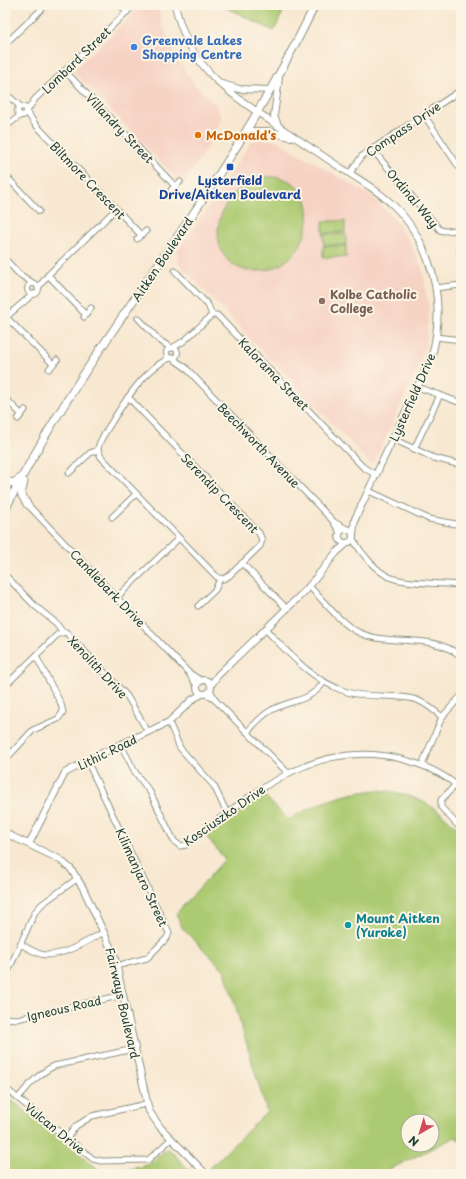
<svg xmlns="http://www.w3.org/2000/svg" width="466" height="1179" font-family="'Playpen Sans',sans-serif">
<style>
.built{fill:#f6d2c3}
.green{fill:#acca71;stroke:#668452;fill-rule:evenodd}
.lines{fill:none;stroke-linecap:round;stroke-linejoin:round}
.minor-casing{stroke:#8c9282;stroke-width:7}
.tertiary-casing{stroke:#8c9282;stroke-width:8}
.secondary-casing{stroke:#8c9282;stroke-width:9}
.minor{stroke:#fff;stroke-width:5}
.tertiary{stroke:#fff;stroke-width:6}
.secondary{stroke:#fff;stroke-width:7}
.shop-dot{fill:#3f7fe0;stroke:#fcf5e5;stroke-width:1.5}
.food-dot{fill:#e8710a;stroke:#fcf5e5;stroke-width:1.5}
.transit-dot{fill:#1a4fb4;stroke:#fcf5e5;stroke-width:1.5}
.education-dot{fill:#8d6e63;stroke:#fcf5e5;stroke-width:1.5}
.culture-dot{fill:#0f9aa8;stroke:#fcf5e5;stroke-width:1.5}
.labels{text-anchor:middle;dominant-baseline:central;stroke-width:4;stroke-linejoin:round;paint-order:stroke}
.shop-label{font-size:12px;font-weight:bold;fill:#366cbe;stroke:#fcf5e5;text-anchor:start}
.street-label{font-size:12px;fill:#1f3d34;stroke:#fcf5e5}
.food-label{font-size:12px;font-weight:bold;fill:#c56008;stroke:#fcf5e5;text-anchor:start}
.transit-label{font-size:12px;font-weight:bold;fill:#164399;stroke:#fcf5e5}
.education-label{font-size:12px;font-weight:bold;fill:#785e54;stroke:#fcf5e5;text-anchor:start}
.culture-label{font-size:12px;font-weight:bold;fill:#0d838f;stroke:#fcf5e5;text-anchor:start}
</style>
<rect width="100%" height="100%" fill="#fcf5e5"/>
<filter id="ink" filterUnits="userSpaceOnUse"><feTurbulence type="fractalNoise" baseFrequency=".025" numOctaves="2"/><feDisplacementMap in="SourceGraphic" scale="8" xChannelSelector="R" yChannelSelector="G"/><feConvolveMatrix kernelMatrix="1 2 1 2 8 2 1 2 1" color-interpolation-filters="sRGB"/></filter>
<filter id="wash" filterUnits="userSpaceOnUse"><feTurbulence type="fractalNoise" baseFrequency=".012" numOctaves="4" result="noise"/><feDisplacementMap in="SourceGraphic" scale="16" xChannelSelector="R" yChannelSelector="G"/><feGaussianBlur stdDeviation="0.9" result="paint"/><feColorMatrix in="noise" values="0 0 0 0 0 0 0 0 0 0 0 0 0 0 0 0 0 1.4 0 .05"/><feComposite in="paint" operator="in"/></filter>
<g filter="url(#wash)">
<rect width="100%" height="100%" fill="#f8e8d1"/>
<!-- built -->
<g class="built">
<polygon points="142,5 158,5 163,28 176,57 194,84 215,104 221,117 218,129 183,185 73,71"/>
<polygon points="264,139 278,141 373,197 398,224 412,246 422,268 429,308 426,345 416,373 374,462 370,463 178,263 177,252 252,141"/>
</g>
<!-- green -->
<g class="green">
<polygon points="221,5 286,5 274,31"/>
<path d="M 265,177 C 332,173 315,270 257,271 C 200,272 208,188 265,177 Z"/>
<polygon points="323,221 345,221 345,232 323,233"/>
<polygon points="323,234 346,234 346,245 324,245"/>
<rect x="323" y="246" width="23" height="11"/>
<path d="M 377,790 C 412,792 438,806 461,833 L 461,1141 L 455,1137 L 380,1174 L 216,1174 L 210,1168 L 267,1112 L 225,971 L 183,929 L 176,914 L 225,859 L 206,836 L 250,802 L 264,795 L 288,820 C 316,803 344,793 377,790 ZM 408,1121 L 432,1121 L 432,1145 L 408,1145 Z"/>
<polygon points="5,1095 102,1172 112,1173 148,1165 166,1150 170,1150 193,1174 5,1174"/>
</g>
</g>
<g filter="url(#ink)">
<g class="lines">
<!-- minor casing -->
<g class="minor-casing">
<g id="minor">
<polyline points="120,5 127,12"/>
<polyline points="5,44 46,5"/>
<polyline points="65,71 175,186"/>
<polyline points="5,93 21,107"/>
<circle cx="22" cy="111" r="4.5"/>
<polyline points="27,111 35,99 134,5"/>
<polyline points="27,112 35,124 141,235"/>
<polyline points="424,115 461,170"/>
<polyline points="5,127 21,115"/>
<polyline points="372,149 440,230 444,231 461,230"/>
<polyline points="350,173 362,156 461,90"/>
<polyline points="5,175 39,211"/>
<polyline points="171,190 180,182"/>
<polyline points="459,230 461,272"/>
<polyline points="137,239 146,231"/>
<polyline points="5,259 19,274 33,283"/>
<polyline points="175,271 208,305 212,315"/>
<polyline points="48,275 86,315"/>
<circle cx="33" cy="289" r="5.5"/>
<polyline points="38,288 48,275 116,209"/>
<polyline points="435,288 461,285"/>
<polyline points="6,317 53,364"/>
<polyline points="84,317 91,308"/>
<polyline points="5,318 33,294"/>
<polyline points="138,318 159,340 171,348"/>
<polyline points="436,337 461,340"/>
<circle cx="172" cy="353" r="5.5"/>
<polyline points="172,348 184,341 212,315 217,315 363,467 376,475"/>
<polyline points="172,358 185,367 334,522 345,528"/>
<polyline points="49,369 57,360"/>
<polyline points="418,387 461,403"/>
<polyline points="5,398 21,414"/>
<polyline points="18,419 25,410"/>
<polyline points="393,439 434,458 461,465"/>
<polyline points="414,449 440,395"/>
<polyline points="98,450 101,457 217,577 223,579 229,576 260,546 262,540 259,533 128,397"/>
<path d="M 98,450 C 98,442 104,435 108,428 C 122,405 144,369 170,358"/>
<polyline points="69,473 90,453 98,450"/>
<polyline points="369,491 429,519 461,525"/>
<polyline points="27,504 188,672 197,686"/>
<polyline points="112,517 136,494"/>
<polyline points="334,523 340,532"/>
<path d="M 353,539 C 361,553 377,573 392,578 C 406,584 444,583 461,585"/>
<polyline points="242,563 287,609"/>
<polyline points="5,575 35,606 56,623 62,631"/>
<path d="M 309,586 C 323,600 341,624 358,632 C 390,648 429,631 461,656"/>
<polyline points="116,598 179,538"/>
<polyline points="198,606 215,590 220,579"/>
<path d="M 265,629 C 290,654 312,681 347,692 C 369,699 396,693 417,700 C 427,704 434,710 442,717"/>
<polyline points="191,674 202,681"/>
<polyline points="5,686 58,634 66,632 127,696 148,732"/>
<polyline points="210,690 215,699"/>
<polyline points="206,694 215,700 288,773"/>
<polyline points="169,722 180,748 214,786 227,813"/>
<path d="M 247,732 C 254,725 261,716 270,711 C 291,699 309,703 324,682"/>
<path d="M 121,745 L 135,772 L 150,792 L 174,841 L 180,846 L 186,845 C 250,795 315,737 401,759 C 421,764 440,771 456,785"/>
<polyline points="5,760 33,730 58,719 63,712 61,704 36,656"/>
<polyline points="87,761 169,933 167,938 147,958 116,966"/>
<polyline points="422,765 442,717 461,696"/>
<polyline points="461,779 441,800 441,807 461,829"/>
<polyline points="5,841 8,834"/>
<path d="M 20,944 C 28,948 38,955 46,955 C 66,955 87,941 104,932"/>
<polyline points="5,978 35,912 42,904 78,878"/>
<polyline points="5,1018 17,1019 123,995"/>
<polyline points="5,1088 93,1159 101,1161 148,1160 171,1139"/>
<path d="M 18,1098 C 29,1085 38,1074 54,1066 L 134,1049"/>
<polyline points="67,1138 76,1126 92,1116 146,1104"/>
</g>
</g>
<!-- tertiary casing -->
<g class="tertiary-casing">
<g id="tertiary">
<path d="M 175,5 C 188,66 226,91 275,124 C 296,138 317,152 338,166 C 382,194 409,209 428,260 C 440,291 440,324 432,356 L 355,519 L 353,533"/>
<polyline points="222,84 239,89 270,90"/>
<polyline points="278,125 274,116 279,78"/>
<polyline points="246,131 268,131 290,137"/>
<circle cx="346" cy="536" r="7"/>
<circle cx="204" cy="687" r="7"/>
<polyline points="211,685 218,675 306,590 336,553 347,543"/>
<polyline points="5,833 59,859 71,869 83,888 114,955 149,1111 160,1127 206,1174"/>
<polyline points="29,844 65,773 96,756 169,722 193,699 202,694"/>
</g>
</g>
<!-- secondary casing -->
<g class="secondary-casing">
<g id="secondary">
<polyline points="5,481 13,483 21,478"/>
<polyline points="24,482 21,494 27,504"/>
<polyline points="5,484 7,490 5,500"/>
<path d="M 5,510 C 49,421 106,340 162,259 C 219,178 272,94 315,5"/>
</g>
</g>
<!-- minor -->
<use href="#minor" class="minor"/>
<!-- tertiary -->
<use href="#tertiary" class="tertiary"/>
<!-- secondary -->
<use href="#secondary" class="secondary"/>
</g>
</g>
<!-- markers -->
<circle class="shop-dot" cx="134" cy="47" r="4"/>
<circle class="food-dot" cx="198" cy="135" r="4"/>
<rect class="transit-dot" x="226" y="163" width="8" height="8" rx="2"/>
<circle class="education-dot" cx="322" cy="301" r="4"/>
<circle class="culture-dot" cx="348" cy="925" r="4"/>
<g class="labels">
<!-- shop labels -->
<g class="shop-label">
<text x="142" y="40">Greenvale Lakes<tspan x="142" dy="14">Shopping Centre</tspan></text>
</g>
<!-- street labels -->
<g class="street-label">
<text transform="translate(76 60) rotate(-44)">Lombard Street</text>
<text transform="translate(120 128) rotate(46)">Villandry Street</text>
<text transform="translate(403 129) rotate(-34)">Compass Drive</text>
<text transform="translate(88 180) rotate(46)">Biltmore Crescent</text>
<text transform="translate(413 198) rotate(50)">Ordinal Way</text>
<text transform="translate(162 259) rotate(-56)">Aitken Boulevard</text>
<text transform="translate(274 374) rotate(46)">Kalorama Street</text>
<text transform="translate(412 397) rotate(-66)">Lysterfield Drive</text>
<text transform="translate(259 445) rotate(46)">Beechworth Avenue</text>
<text transform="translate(220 493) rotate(46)">Serendip Crescent</text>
<text transform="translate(108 588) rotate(46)">Candlebark Drive</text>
<text transform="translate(98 667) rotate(47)">Xenolith Drive</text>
<text transform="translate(107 752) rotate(-26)">Lithic Road</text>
<text transform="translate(224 815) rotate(-35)">Kosciuszko Drive</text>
<text transform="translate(142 877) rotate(65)">Kilimanjaro Street</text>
<text transform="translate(123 1003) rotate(77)">Fairways Boulevard</text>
<text transform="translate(64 1008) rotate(-13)">Igneous Road</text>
<text transform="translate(55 1128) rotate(39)">Vulcan Drive</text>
</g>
<!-- food labels -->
<g class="food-label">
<text x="206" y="135">McDonald's</text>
</g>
<!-- transit labels -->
<g class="transit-label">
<text x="230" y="180">Lysterfield<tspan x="230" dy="14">Drive/Aitken Boulevard</tspan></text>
</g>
<!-- education labels -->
<g class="education-label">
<text x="330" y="294">Kolbe Catholic<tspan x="330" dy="14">College</tspan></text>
</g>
<!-- culture labels -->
<g class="culture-label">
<text x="356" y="918">Mount Aitken<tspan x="356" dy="14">(Yuroke)</tspan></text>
</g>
</g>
<!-- margin -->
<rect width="466" height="1179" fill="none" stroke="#fcf5e5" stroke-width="20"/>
<!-- north arrow -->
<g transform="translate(420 1133) rotate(218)"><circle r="19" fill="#fcf5e5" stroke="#a4ab9e"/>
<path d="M0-3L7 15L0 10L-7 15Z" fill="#d1495b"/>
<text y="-6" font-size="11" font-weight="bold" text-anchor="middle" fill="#1f3d34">N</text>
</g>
</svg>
